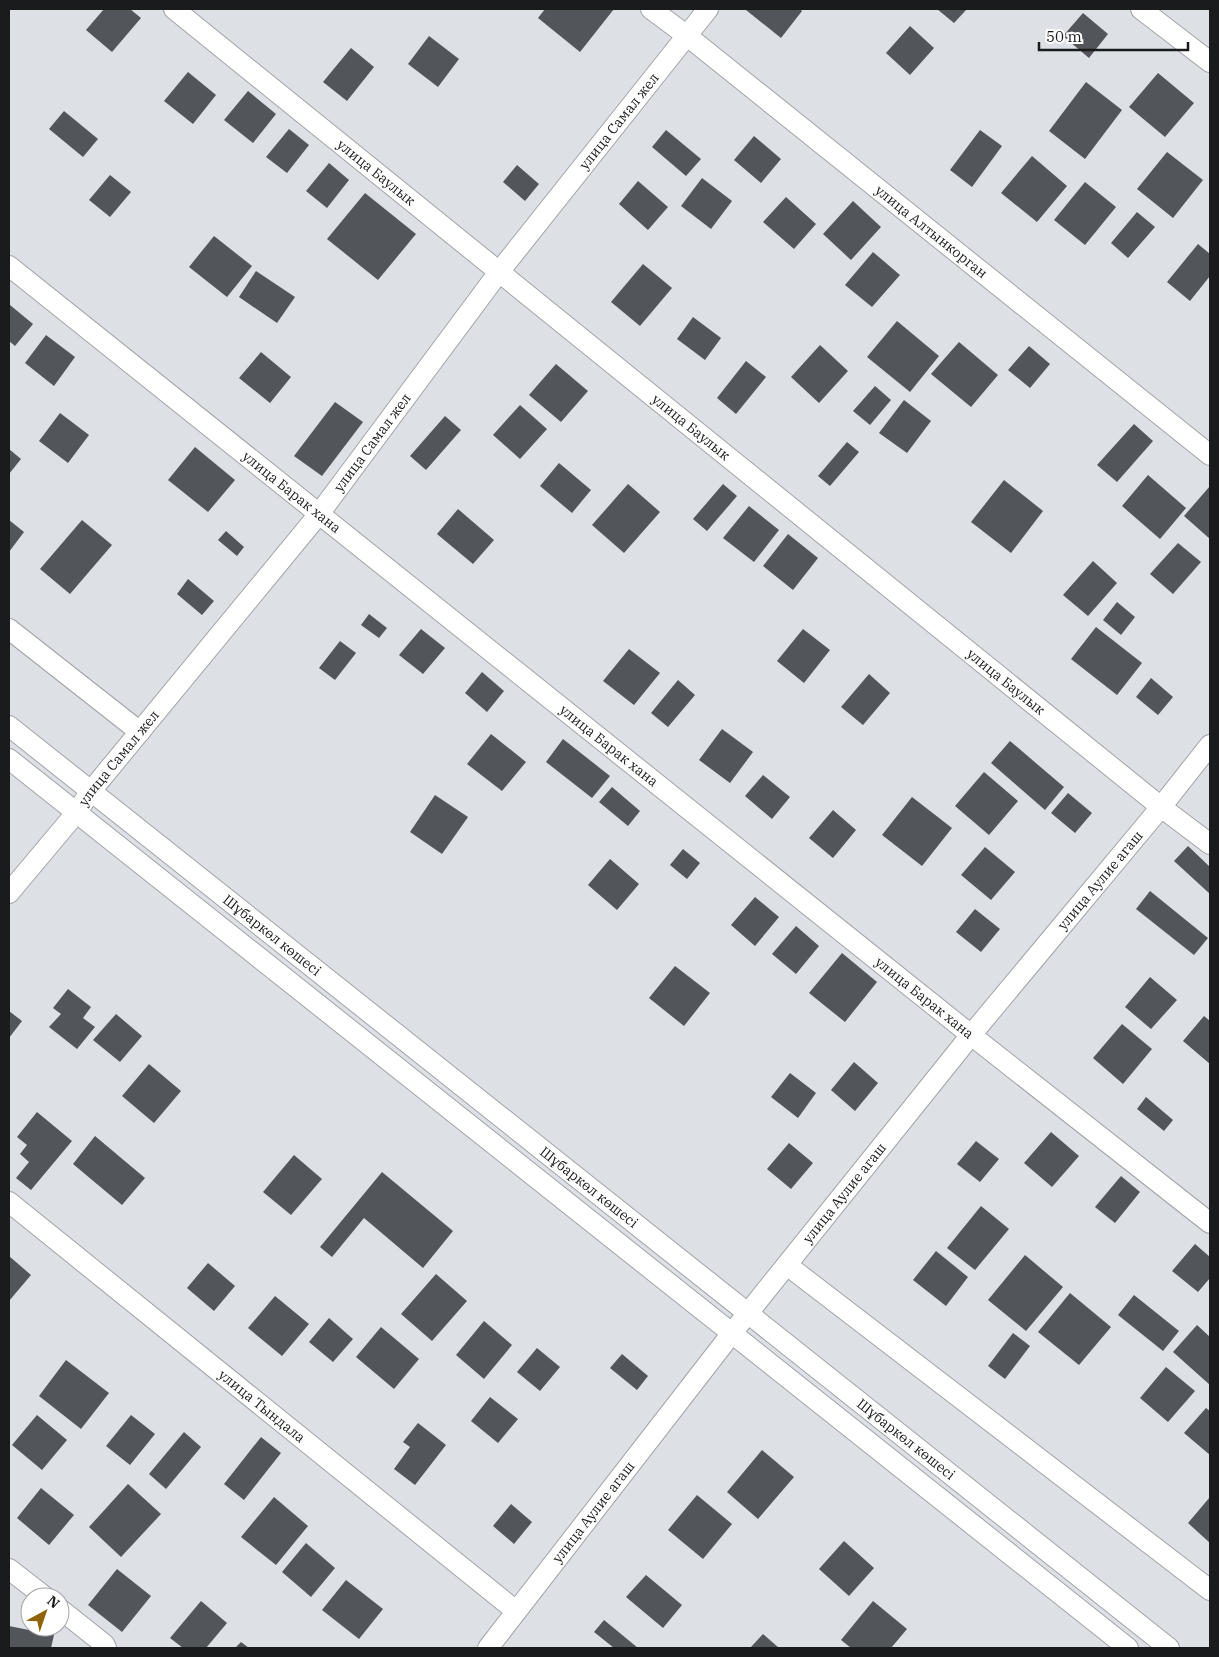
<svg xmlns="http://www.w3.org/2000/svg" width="1219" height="1657" font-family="'IBM Plex Serif',serif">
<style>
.building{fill:#525559}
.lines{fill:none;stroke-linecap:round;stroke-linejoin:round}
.minor-casing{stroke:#a0a3a8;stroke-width:22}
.minor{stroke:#fff;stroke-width:20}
.labels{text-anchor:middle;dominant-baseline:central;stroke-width:5;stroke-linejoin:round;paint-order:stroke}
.street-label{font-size:14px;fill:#1a1b1d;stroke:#fff}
</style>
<rect width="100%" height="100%" fill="#dde1e6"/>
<!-- building -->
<g class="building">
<polygon points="104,9 130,9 141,18 112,52 86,30"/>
<polygon points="545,9 614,9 580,52 538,18"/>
<polygon points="747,9 800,9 802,11 781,38 746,10"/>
<polygon points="937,9 967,9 954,23"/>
<polygon points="1083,13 1108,34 1089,58 1063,36"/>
<polygon points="910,26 934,48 910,75 886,53"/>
<polygon points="429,36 459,59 438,87 408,64"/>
<polygon points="351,48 374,67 347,101 323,82"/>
<polygon points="188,72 216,95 193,124 164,101"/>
<polygon points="1158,73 1194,103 1165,137 1129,107"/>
<polygon points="1086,82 1122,110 1085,159 1049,131"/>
<polygon points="248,91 276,114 253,143 224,120"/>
<polygon points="64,111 98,139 83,157 49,129"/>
<polygon points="289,129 309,145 287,173 266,157"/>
<polygon points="666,130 701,159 686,176 652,147"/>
<polygon points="980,130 1002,146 972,187 950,170"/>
<polygon points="754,136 781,159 761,183 734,160"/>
<polygon points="1167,152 1203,180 1173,218 1137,189"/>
<polygon points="1032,156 1067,186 1037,222 1001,193"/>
<polygon points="329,163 349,180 327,208 306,191"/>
<polygon points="517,165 539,184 525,201 503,182"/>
<polygon points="110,175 131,192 110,217 89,200"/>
<polygon points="702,178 732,201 711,229 681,206"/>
<polygon points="638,181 668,207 648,230 619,204"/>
<polygon points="1085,182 1116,207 1085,245 1054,220"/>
<polygon points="365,193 416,234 378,280 327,239"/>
<polygon points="786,197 816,224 794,249 763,222"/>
<polygon points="853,201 881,227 851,260 823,234"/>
<polygon points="1137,212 1155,227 1128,258 1111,243"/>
<polygon points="214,236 252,266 227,297 189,267"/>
<polygon points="1198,244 1210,254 1210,276 1190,301 1167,282"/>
<polygon points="873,252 900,275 872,307 845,285"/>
<polygon points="643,264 672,288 640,326 611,302"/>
<polygon points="256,271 295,297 277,323 239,297"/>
<polygon points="10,305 33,324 15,346 9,341"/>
<polygon points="693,317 721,338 705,360 677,339"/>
<polygon points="897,321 939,356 910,392 867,357"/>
<polygon points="46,335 75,357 54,386 25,363"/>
<polygon points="959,342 998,375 971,407 931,374"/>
<polygon points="820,345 848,371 819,403 791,377"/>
<polygon points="1029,346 1050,364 1030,388 1008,370"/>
<polygon points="261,352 291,377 270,403 239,378"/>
<polygon points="746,361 766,377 736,414 717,398"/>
<polygon points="556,364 588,391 561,422 529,395"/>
<polygon points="875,386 891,400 870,425 853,411"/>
<polygon points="904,400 931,421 907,453 879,433"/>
<polygon points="335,402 363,422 322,476 294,456"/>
<polygon points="520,405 547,429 520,459 493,435"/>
<polygon points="60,413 89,435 68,463 39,441"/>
<polygon points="445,416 461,430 426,470 410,456"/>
<polygon points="1134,424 1153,441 1117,482 1097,465"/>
<polygon points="847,442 859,452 830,486 818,476"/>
<polygon points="195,447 235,480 208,512 168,480"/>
<polygon points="9,449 21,459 9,474"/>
<polygon points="559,463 591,490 572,513 540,486"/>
<polygon points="1148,475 1186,508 1160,539 1122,506"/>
<polygon points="1004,480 1043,511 1011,553 971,522"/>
<polygon points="628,484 660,512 624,553 592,525"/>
<polygon points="723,484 737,496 707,531 693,519"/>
<polygon points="1210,486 1210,539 1184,516"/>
<polygon points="749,506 779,530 754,562 723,538"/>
<polygon points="458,509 494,540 473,564 437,534"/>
<polygon points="9,520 24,532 9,552"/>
<polygon points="82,520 112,545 70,594 40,569"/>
<polygon points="226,531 244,547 237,556 218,540"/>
<polygon points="788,534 818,558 793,590 763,566"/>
<polygon points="1178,543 1201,562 1173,594 1150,574"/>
<polygon points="1093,561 1117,583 1088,616 1063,595"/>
<polygon points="188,579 214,601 202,615 177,594"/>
<polygon points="1117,602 1135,617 1121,635 1103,620"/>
<polygon points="369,614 387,628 379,638 361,625"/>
<polygon points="1096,627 1142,663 1117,695 1071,659"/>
<polygon points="421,629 445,648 423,674 399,655"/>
<polygon points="803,629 830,650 804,683 777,661"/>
<polygon points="340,641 356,653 335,680 319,668"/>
<polygon points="629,649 660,673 634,705 603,681"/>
<polygon points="482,672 504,691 487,712 465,693"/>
<polygon points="869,674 890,693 863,725 841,707"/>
<polygon points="1151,678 1173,697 1158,715 1136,697"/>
<polygon points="678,680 695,695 668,727 651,713"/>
<polygon points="722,729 753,752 730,783 699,760"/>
<polygon points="491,734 526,762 502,791 467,764"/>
<polygon points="563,739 610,776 592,798 546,762"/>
<polygon points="1010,741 1064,787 1045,810 991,763"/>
<polygon points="984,772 1018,801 989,835 955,806"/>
<polygon points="763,775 790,797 772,819 745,796"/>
<polygon points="612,787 640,811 628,826 599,802"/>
<polygon points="1068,793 1092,813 1075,833 1051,813"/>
<polygon points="435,795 468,817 442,854 410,832"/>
<polygon points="912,797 952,828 922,866 882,835"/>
<polygon points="833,810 856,830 833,858 809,838"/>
<polygon points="1188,846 1210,867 1210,894 1174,861"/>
<polygon points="985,847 1015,872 991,900 961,875"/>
<polygon points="683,849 700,863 687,879 670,865"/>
<polygon points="610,859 639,884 617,910 588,885"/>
<polygon points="1150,891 1208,938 1194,955 1136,909"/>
<polygon points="755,897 779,917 755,946 731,925"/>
<polygon points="975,909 1000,929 981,952 956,932"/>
<polygon points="796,926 819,946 796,974 772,954"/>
<polygon points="842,953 877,982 845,1022 809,993"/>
<polygon points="675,966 710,993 684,1026 649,998"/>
<polygon points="1150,977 1177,1000 1151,1029 1125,1007"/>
<polygon points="68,989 91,1007 83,1018 95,1027 77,1049 49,1027 61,1014 53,1008"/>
<polygon points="9,1011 22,1021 9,1038"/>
<polygon points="116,1014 142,1036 120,1062 93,1040"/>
<polygon points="1204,1016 1210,1021 1210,1064 1183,1041"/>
<polygon points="1122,1024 1152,1049 1123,1084 1093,1058"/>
<polygon points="854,1062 878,1083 855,1111 831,1090"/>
<polygon points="149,1064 181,1091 154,1123 122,1096"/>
<polygon points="790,1073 816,1093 798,1118 771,1097"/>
<polygon points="1146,1097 1173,1120 1164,1131 1137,1109"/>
<polygon points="37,1112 72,1141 31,1190 16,1178 29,1162 20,1154 27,1145 17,1137"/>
<polygon points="1051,1132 1079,1156 1052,1187 1024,1163"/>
<polygon points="95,1136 145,1178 122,1205 73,1164"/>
<polygon points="976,1141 999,1159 980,1182 957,1164"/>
<polygon points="789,1143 813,1163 791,1189 767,1169"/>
<polygon points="294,1155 322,1179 291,1215 263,1192"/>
<polygon points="382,1172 453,1231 423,1268 364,1218 332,1257 320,1247"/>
<polygon points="1121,1176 1140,1192 1115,1223 1095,1207"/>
<polygon points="981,1206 1009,1229 975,1270 947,1248"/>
<polygon points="1195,1244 1210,1257 1210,1278 1198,1292 1172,1271"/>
<polygon points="936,1251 968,1277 946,1306 913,1280"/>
<polygon points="1025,1255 1063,1287 1026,1331 988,1300"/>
<polygon points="9,1256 31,1275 9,1301"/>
<polygon points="208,1263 235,1286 214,1311 187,1288"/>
<polygon points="436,1274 467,1301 432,1341 401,1314"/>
<polygon points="1070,1293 1111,1327 1079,1365 1038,1332"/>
<polygon points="1134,1295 1179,1331 1163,1351 1118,1315"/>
<polygon points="275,1296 309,1324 282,1356 248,1328"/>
<polygon points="329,1318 353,1339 333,1362 309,1342"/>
<polygon points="484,1321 512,1345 484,1379 456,1355"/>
<polygon points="1197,1325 1210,1337 1210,1385 1173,1352"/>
<polygon points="381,1327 419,1359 394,1389 356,1357"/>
<polygon points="1013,1333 1030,1346 1005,1379 988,1366"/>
<polygon points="537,1348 560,1367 540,1391 517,1372"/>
<polygon points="622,1354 648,1376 637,1390 610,1368"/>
<polygon points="66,1360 109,1393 81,1429 39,1396"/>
<polygon points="1166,1367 1195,1391 1168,1422 1140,1398"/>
<polygon points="490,1397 518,1419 498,1443 471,1421"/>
<polygon points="1206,1408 1210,1411 1210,1455 1184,1433"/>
<polygon points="37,1415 67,1440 42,1470 12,1445"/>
<polygon points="131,1415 155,1434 130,1465 106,1446"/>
<polygon points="418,1423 446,1445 415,1485 394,1469 410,1447 403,1442"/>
<polygon points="184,1432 201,1447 166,1489 149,1474"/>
<polygon points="261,1437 281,1453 244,1500 224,1484"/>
<polygon points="762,1450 794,1477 758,1519 727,1492"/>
<polygon points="128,1484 161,1514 121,1557 89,1527"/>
<polygon points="41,1488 74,1515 49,1545 17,1518"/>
<polygon points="697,1495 732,1524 703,1559 668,1530"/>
<polygon points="274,1497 308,1526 276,1565 241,1537"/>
<polygon points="1210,1497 1210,1543 1188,1523"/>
<polygon points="511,1504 532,1522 514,1544 493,1526"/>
<polygon points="844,1541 874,1568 849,1596 819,1569"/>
<polygon points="306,1543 335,1568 311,1597 282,1572"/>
<polygon points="117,1569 151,1596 122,1632 88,1605"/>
<polygon points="646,1575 682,1605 663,1628 626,1597"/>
<polygon points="346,1580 383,1609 359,1639 322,1610"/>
<polygon points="201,1601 227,1623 206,1648 183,1648 170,1638"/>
<polygon points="873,1601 907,1629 891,1648 851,1648 841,1640"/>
<polygon points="604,1620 638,1648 614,1648 594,1632"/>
<polygon points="9,1626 54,1635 51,1648 9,1648"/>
<polygon points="763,1634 779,1648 750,1648"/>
<polygon points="241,1642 249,1648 235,1648"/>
</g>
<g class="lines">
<!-- minor casing -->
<g class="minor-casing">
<g id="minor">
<path id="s1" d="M 174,9 L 1161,807 L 1210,844"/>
<path id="s2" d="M 651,9 L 686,35 L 1210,455"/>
<polyline points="1141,9 1210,62"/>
<path id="s3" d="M 9,266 L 971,1035 L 1210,1223"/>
<polyline points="9,629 140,732"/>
<path id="s4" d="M 9,726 L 1169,1648"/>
<polyline points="9,759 1128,1648"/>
<path id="s5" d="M 9,893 L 76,813 L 91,791 L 319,514 L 499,272 L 708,9"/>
<path id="s6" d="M 9,1202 L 516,1611"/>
<polyline points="787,1265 1210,1590"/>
<polyline points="9,1569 45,1597"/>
<polyline points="60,1609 104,1644 106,1648"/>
<path id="s7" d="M 488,1648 L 732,1333 L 971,1035 L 1161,807 L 1210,745"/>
</g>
</g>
<!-- minor -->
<use href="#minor" class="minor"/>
</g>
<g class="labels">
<!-- street labels -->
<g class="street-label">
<text stroke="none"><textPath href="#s5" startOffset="984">улица Самал жел</textPath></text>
<text stroke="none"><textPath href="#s1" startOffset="260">улица Баулык</textPath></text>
<text stroke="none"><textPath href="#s2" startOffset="358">улица Алтынкорган</textPath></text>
<text stroke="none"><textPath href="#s1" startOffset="665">улица Баулык</textPath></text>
<text stroke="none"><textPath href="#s5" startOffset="579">улица Самал жел</textPath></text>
<text stroke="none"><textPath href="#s3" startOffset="362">улица Барак хана</textPath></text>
<text stroke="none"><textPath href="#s1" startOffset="1070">улица Баулык</textPath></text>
<text stroke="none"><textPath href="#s3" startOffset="768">улица Барак хана</textPath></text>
<text stroke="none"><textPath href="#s5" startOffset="174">улица Самал жел</textPath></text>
<text stroke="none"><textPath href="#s7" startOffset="982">улица Аулие агаш</textPath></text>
<text stroke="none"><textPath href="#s4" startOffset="336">Шұбаркөл көшесі</textPath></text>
<text stroke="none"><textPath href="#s3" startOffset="1172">улица Барак хана</textPath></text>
<text stroke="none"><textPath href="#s4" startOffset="741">Шұбаркөл көшесі</textPath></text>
<text stroke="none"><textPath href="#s7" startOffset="578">улица Аулие агаш</textPath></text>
<text stroke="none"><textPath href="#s6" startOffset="325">улица Тындала</textPath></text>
<text stroke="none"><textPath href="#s4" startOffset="1146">Шұбаркөл көшесі</textPath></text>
<text stroke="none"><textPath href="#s7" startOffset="172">улица Аулие агаш</textPath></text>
</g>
</g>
<!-- border -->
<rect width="1219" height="1657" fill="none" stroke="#1a1b1d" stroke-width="20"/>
<!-- north arrow -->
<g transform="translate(45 1612) rotate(40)"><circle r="24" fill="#ffffff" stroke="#a3a4a5"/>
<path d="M0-4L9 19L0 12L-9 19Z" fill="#8f630a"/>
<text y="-8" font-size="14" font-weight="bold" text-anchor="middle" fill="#1a1b1d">N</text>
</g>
<!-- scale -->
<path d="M1039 42v8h149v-8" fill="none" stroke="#1a1b1d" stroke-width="2.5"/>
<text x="1046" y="42" font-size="15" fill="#1a1b1d" stroke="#ffffff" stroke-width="4" paint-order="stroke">50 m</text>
</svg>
